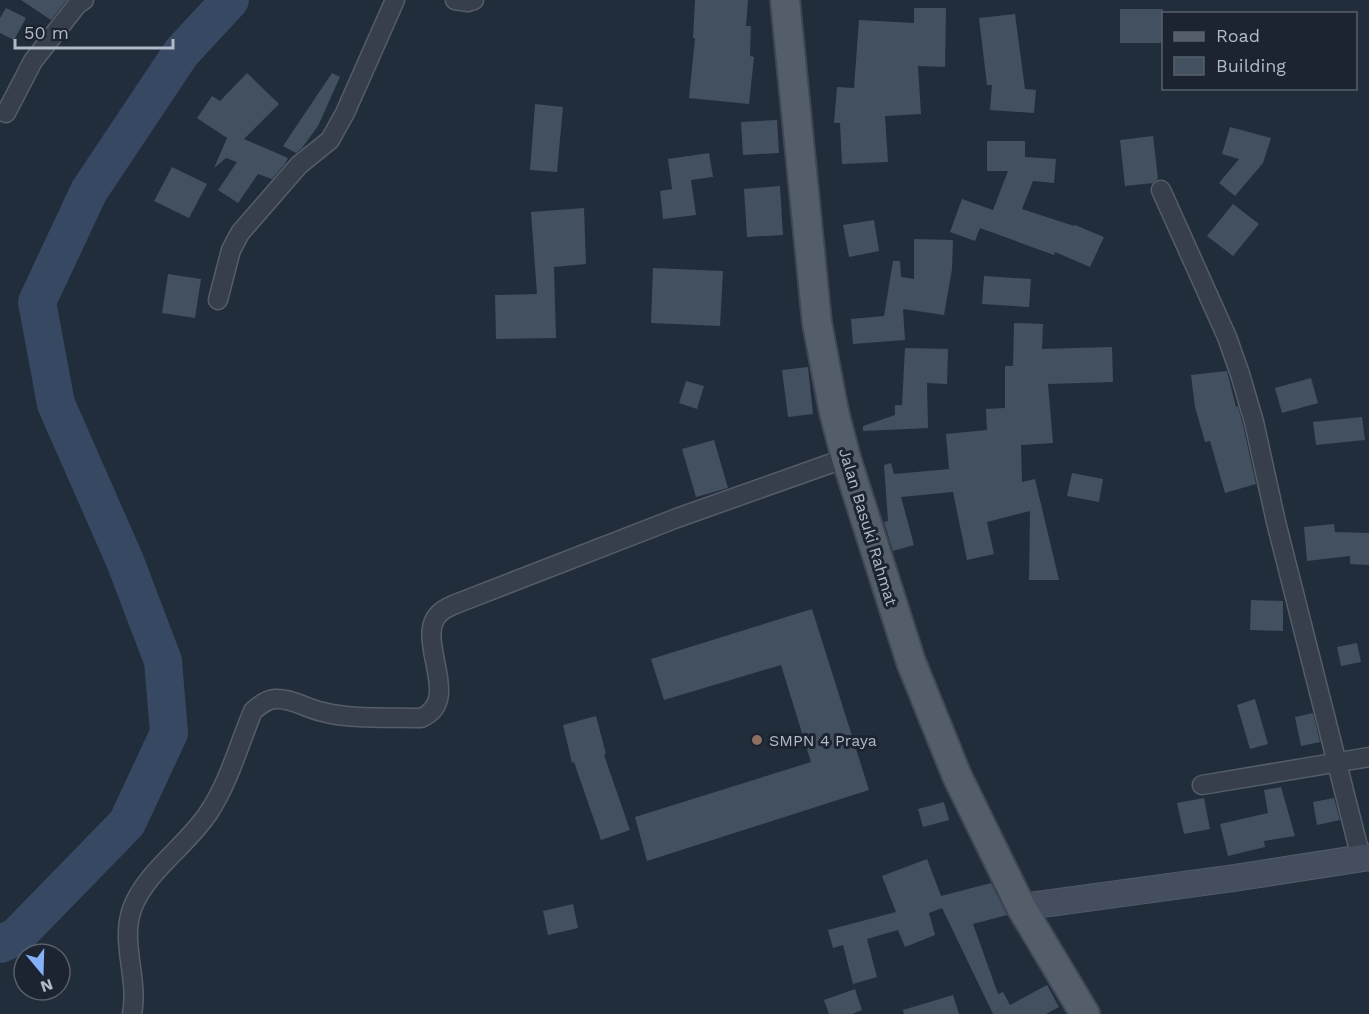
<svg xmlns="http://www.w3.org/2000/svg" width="1369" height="1014" font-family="'Work Sans',sans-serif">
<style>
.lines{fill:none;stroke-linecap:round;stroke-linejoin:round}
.river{stroke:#364862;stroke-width:38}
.building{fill:#435060}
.minor-casing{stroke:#545d69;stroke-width:21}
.secondary-casing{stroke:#545d69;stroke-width:28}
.primary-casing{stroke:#3f4854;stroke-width:32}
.minor{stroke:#363f4b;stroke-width:18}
.secondary{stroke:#444e5e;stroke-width:26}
.primary{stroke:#545e6b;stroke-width:28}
.education-dot{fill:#8d6e63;stroke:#1b2430;stroke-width:2}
.labels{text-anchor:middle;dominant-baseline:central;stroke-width:6;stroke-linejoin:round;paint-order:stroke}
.street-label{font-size:16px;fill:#b1bac7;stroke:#1b2430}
.poi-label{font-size:16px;fill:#b1bac7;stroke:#1b2430;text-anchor:start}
</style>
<rect width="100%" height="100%" fill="#222d3b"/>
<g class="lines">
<!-- river -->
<polyline class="river" points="0,944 16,937 127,823 169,733 163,661 125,561 56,404 37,302 89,191 181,53 230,0"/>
</g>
<!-- building -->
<g class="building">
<polygon points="21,0 67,0 51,20"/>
<polygon points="695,0 748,0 746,26 751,26 750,56 754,57 749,104 689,98 695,38 693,38"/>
<polygon points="6,8 26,18 14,40 0,33 0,18"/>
<polygon points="914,8 946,8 945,67 918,66 921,114 885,116 888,162 842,164 840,123 834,123 837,87 854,88 859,20 914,23"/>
<rect x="1120" y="9" width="43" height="34"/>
<polygon points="1015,14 1025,89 1036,90 1034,113 990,110 992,85 987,85 979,18"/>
<polygon points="247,73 279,104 244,139 288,158 285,164 272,179 258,174 238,203 218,190 237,162 226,158 214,168 227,138 197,118 212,96 220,101"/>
<polygon points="332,73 340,77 318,126 302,148 296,153 283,146"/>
<polygon points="535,104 563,107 557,172 530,170"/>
<polygon points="777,120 779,153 743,155 741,122"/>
<polygon points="1230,127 1271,138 1263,163 1235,196 1219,183 1239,159 1222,154"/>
<polygon points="1153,136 1158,179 1153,183 1125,186 1120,140"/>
<polygon points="987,141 1025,141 1025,157 1056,159 1054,183 1033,181 1022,209 1074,226 1075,225 1104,237 1090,267 1055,252 1054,255 980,228 975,241 950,232 962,199 993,210 1008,171 987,171"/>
<polygon points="709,153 713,177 691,180 696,215 663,219 660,191 672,189 668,159"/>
<polygon points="172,167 207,184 189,218 154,201"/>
<polygon points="780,186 783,235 747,237 744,189"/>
<polygon points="1233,204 1259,224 1233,256 1207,236"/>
<polygon points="584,208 586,264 554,267 556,338 496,339 495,295 537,294 531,212"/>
<polygon points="874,220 879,251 849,257 843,225"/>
<polygon points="914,239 953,240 952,269 944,315 903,309 905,340 853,344 851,319 884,316 893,261 900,261 901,277 914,279"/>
<polygon points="653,268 723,271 720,326 651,323"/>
<polygon points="168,274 201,279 195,318 162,313"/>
<polygon points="984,276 1031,279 1029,307 982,304"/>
<polygon points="1014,323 1043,324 1042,349 1112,347 1113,382 1048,384 1053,443 1021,445 1022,482 1035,479 1059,580 1029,580 1030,511 987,522 994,554 967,560 953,492 901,497 914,545 893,551 884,522 888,521 884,465 891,463 894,474 949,469 946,434 987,430 986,409 1005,408 1005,366 1013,366"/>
<polygon points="905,348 948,349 947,384 927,383 928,428 863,431 863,426 895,415 895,405 902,405"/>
<polygon points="808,367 813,414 788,417 782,370"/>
<polygon points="1227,371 1236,407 1238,406 1243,425 1256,484 1225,493 1210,441 1205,442 1195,407 1191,375"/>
<polygon points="1311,378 1318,403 1282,413 1275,388"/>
<polygon points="686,381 704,386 697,409 679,403"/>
<polygon points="1362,417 1365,440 1316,445 1313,422"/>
<polygon points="714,440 728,488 696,497 682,449"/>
<polygon points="1072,473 1103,479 1099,502 1067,496"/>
<polygon points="1334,524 1335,532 1369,533 1369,565 1350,564 1350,556 1307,561 1304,527"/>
<polygon points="1251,600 1283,601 1283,631 1250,630"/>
<polygon points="812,609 869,790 647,861 635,817 811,762 781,665 664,700 651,659"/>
<polygon points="1357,643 1361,662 1341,666 1337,647"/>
<polygon points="1255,699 1268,744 1250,749 1237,705"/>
<polygon points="1313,713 1320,742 1301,746 1295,717"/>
<polygon points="596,716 606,754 604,755 630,830 601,840 574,762 572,763 563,725"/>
<polygon points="1281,787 1295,836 1264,841 1265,847 1228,856 1220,824 1268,813 1264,790"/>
<polygon points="1204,798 1210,829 1184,834 1177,803"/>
<polygon points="1334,798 1340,820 1317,825 1313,802"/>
<polygon points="944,802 949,820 923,827 918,809"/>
<polygon points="927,859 941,896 991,883 1007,915 973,924 998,994 1003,992 1010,1005 1047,985 1059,1007 1046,1014 993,1014 942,908 929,913 935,935 905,947 898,930 867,939 877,977 853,984 843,945 833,948 828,930 896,912 882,876"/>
<polygon points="573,904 578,928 548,935 543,911"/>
<polygon points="855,989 862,1010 852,1014 829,1014 824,1000"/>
<polygon points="953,995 959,1014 904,1014 903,1010"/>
</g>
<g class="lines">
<!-- minor casing -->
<g class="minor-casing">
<g id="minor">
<polyline points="455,0 468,2 474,0"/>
<polyline points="6,113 33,61 77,5 84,0"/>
<polyline points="1161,190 1227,337 1240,374 1254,422 1276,522 1361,858"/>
<polyline points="218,300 231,250 240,233 299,165 330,140 345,113 395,0"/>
<polyline points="1202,785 1369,757"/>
<path d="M 132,1014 C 139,979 120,943 132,909 C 145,872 188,845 209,812 C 229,782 239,744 253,711 C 260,705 268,698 278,699 C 294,699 307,709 323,712 C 354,720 389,717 421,718 C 465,700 411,636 441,612 C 444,609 449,607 453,605 L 677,518 L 846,458"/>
</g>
</g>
<!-- secondary casing -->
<g class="secondary-casing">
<polyline id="secondary" points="1021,907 1234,878 1369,857"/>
</g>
<!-- primary casing -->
<g class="primary-casing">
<polyline id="primary" points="785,0 817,323 834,412 846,458 911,662 957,776 1021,907 1085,1014"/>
</g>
<!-- minor -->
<use href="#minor" class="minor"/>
<!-- secondary -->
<use href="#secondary" class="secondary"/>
<!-- primary -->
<use href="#primary" class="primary"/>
</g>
<!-- markers -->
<circle class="education-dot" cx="757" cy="740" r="6"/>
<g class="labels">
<!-- street labels -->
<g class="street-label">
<text transform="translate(868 527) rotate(73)">Jalan Basuki Rahmat</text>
</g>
<!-- poi labels -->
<g class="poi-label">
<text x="769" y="740">SMPN 4 Praya</text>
</g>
</g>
<!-- legend -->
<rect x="1162" y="12" width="195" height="78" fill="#1b2430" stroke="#57606c" stroke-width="1.5"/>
<rect x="1174" y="32" width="30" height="9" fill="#545e6b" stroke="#57606c" stroke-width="1.5"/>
<text x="1216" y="42" font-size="18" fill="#b1bac7">Road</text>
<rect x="1174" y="57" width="30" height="18" fill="#435060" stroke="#57606c" stroke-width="1.5"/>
<text x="1216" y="72" font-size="18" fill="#b1bac7">Building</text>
<!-- north arrow -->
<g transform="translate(42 972) rotate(161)"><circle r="28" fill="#1b2430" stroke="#57606c" stroke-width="1.5"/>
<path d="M0-4.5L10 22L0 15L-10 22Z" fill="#85b1f8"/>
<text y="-9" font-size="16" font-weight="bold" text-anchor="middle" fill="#b1bac7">N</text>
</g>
<!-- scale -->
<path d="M15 39v9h158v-9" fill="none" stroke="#b1bac7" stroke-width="3"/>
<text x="24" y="39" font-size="18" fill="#b1bac7" stroke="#1b2430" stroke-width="4.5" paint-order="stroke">50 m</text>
</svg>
